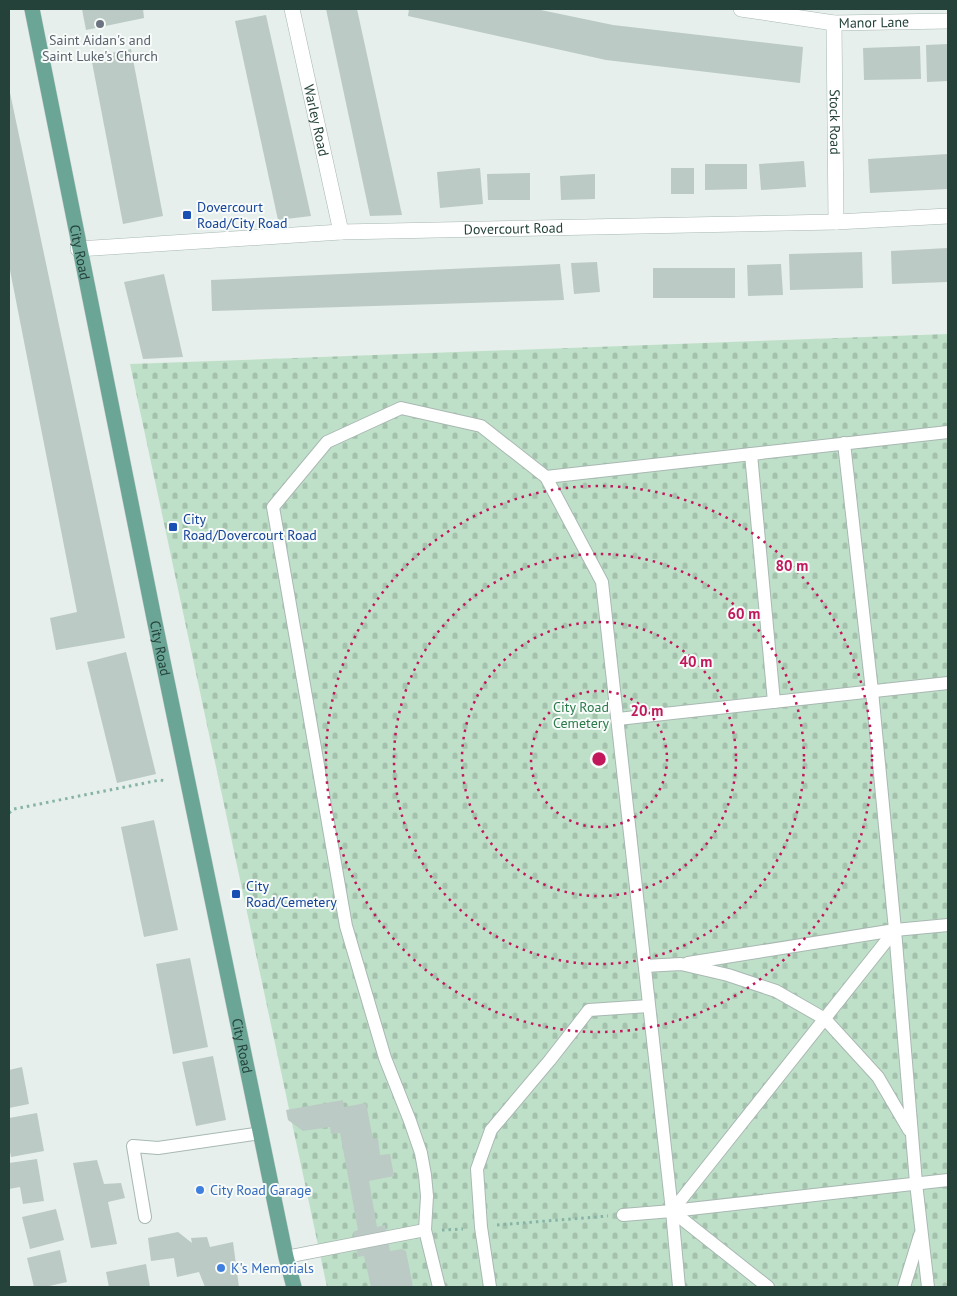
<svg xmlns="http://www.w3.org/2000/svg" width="957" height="1296" font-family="'PT Sans',sans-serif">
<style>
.cemetery{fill:url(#cemetery-stones)}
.building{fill:#bbcac4}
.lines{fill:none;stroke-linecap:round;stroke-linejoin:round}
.lane-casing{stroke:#a8b8b2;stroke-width:14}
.street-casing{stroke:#a8b8b2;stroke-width:16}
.primary-casing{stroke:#c2cac8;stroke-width:16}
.path{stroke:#86b3a5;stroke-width:3;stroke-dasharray:2.5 4;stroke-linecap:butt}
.lane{stroke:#fff;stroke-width:12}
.street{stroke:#fff;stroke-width:15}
.primary{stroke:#6aa596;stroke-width:15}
.ring{fill:none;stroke:#c2185b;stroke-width:2.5;stroke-dasharray:2.5 5}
.worship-dot{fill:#6b7280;stroke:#f7fbf9;stroke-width:2}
.transit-dot{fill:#1a4fb4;stroke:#f7fbf9;stroke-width:2}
.shop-dot{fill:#3f7fe0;stroke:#f7fbf9;stroke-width:2}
.labels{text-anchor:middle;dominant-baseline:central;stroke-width:4;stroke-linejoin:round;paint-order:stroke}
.street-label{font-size:14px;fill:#24423a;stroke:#f7fbf9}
.worship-label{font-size:14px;fill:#5b616d;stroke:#f7fbf9}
.transit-label{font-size:14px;fill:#164399;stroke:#f7fbf9;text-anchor:start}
.park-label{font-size:14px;fill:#2d7a4b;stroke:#f7fbf9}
.shop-label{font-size:14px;fill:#366cbe;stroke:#f7fbf9;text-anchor:start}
.centre{fill:#c2185b;stroke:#f7fbf9;stroke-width:2.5}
.ring-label{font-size:15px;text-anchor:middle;font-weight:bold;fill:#c2185b;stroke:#f7fbf9;stroke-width:4;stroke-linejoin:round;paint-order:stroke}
</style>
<defs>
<pattern id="cemetery-stones" width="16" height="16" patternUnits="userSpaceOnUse" patternTransform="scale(1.25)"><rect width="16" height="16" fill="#bfe0c8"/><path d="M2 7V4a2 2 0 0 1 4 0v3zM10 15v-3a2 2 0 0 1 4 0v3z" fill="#a4c1ad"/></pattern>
</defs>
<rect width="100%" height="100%" fill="#e6efeb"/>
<!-- cemetery -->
<polygon class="cemetery" points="948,334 948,1287 327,1287 130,364"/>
<!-- building -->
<g class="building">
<polygon points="82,9 143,9 144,18 86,30"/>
<polygon points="326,9 357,9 402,215 370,216"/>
<polygon points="409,9 536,9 613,25 803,47 800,83 606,60 408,16"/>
<polygon points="266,15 311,216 278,220 235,21"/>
<polygon points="948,44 948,81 927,82 926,45"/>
<polygon points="920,46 921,79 864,80 863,48"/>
<polygon points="131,49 163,216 123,224 91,57"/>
<polygon points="9,88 125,638 56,650 50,618 77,612 9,265"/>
<polygon points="948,154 948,189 870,193 868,159"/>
<polygon points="804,161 806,187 761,190 759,164"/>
<polygon points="705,164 747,164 747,189 705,190"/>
<polygon points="480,168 483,204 440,208 437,172"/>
<rect x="671" y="168" width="23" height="26"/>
<polygon points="530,173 530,200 488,200 487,174"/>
<polygon points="595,174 595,199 561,200 560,176"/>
<polygon points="948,248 948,282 892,284 891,251"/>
<polygon points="862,252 863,288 790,290 789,254"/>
<polygon points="597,262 600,292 574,294 571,263"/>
<polygon points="560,264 564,300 212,311 211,280"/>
<polygon points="781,264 783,295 748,296 747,265"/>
<rect x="653" y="268" width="82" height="30"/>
<polygon points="164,274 183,357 143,359 124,282"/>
<polygon points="126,652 156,774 117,783 87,662"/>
<polygon points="154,820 178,930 144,937 121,827"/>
<polygon points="190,958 208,1047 173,1054 156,964"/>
<polygon points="213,1056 226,1120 196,1126 182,1062"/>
<polygon points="22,1067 29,1104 9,1108 9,1070"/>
<polygon points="343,1100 344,1107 366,1103 373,1139 378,1138 380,1155 390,1154 394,1176 369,1181 377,1227 385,1225 390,1251 402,1249 406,1251 413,1287 371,1287 364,1256 358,1257 353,1232 358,1230 340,1133 331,1134 330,1127 303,1131 288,1120 286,1110"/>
<polygon points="37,1113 44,1151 11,1157 9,1146 9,1118"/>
<polygon points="37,1159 44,1201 23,1204 20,1187 9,1189 9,1163"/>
<polygon points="97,1160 104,1184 121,1183 125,1198 108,1202 117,1244 91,1248 73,1163"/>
<polygon points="56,1209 64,1240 30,1249 22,1217"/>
<polygon points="178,1232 192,1243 191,1238 207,1237 210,1247 233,1242 239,1287 205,1287 199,1272 177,1277 174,1258 151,1261 148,1238"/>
<polygon points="60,1250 67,1282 45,1287 34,1287 27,1258"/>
<polygon points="146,1264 150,1287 109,1287 106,1272"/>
</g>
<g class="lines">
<!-- lane casing -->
<g class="lane-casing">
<g id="lane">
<polyline points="844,443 872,691 895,930 916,1183 928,1287"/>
<polyline points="751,454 774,702"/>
<polyline points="546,477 948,432"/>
<polyline points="618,719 948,683"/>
<polyline points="688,963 895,930 948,925"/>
<polyline points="645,966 681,964 728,975 776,991 825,1019 878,1077 909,1130"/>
<polyline points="672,1211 895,930"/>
<polyline points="672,1211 768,1287"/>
<polyline points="623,1215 672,1211 948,1180"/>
<polyline points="145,1217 133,1146 158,1148 261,1133"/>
<polyline points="286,1257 425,1230"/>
<polyline points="439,1287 425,1230 427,1196 425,1175 421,1153 410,1121 385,1058 346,926 273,507 327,442 401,408 481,426 546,477 602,582 672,1211 679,1287"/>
<polyline points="490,1287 481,1227 477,1169 491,1130 550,1060 589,1010 649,1006"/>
<polyline points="904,1287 920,1235"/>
</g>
</g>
<!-- street casing -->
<g class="street-casing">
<g id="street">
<path id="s1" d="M 292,9 L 341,232"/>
<path id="s2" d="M 741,9 L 834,23 L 948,21"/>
<path id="s3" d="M 834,23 L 836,222"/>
<path id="s4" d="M 78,249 L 341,232 L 836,222 L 948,216"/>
</g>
</g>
<!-- primary casing -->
<g class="primary-casing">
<g id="primary">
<path id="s5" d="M 32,9 C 113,426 200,841 286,1257 L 294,1287"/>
</g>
</g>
<!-- path -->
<g class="path">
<polyline points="9,813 14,809 160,780 166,781"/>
<polyline points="497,1225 608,1216"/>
<polyline points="442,1230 463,1229"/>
</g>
<!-- lane -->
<use href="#lane" class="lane"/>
<!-- street -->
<use href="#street" class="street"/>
<!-- primary -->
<use href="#primary" class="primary"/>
</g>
<!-- distance rings -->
<g class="ring">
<circle cx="599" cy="759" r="68"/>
<circle cx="599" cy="759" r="137"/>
<circle cx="599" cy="759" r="205"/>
<circle cx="599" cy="759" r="273"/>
</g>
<!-- markers -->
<circle class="worship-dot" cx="100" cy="24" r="5"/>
<g class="transit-dot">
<rect x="182" y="210" width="10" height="10" rx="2.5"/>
<rect x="168" y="522" width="10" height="10" rx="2.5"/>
<rect x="231" y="889" width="10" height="10" rx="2.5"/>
</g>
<g class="shop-dot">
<circle cx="200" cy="1190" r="5"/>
<circle cx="221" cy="1268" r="5"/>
</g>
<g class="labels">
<!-- street labels -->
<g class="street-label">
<text stroke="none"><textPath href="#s2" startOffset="134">Manor Lane</textPath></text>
<text stroke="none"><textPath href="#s1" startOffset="114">Warley Road</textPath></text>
<text stroke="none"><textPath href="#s3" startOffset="99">Stock Road</textPath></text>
<text stroke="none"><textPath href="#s4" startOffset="436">Dovercourt Road</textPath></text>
<text stroke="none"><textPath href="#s5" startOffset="248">City Road</textPath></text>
<text stroke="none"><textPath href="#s5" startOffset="652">City Road</textPath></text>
<text stroke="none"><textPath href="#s5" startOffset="1058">City Road</textPath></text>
</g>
<!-- worship labels -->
<g class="worship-label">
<text x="100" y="40">Saint Aidan's and<tspan x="100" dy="16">Saint Luke's Church</tspan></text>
</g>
<!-- transit labels -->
<g class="transit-label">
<text x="197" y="207">Dovercourt<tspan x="197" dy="16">Road/City Road</tspan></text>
<text x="183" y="519">City<tspan x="183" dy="16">Road/Dovercourt Road</tspan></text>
<text x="246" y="886">City<tspan x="246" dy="16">Road/Cemetery</tspan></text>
</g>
<!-- park labels -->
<g class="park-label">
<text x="581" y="707">City Road<tspan x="581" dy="16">Cemetery</tspan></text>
</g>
<!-- shop labels -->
<g class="shop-label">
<text x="210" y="1190">City Road Garage</text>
<text x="231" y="1268">K's Memorials</text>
</g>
</g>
<circle cx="599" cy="759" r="8" class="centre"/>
<g class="ring-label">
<text x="792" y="571">80 m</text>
<text x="744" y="619">60 m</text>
<text x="696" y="667">40 m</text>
<text x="647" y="716">20 m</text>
</g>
<!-- border -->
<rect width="957" height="1296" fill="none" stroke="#24423a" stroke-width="20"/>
</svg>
